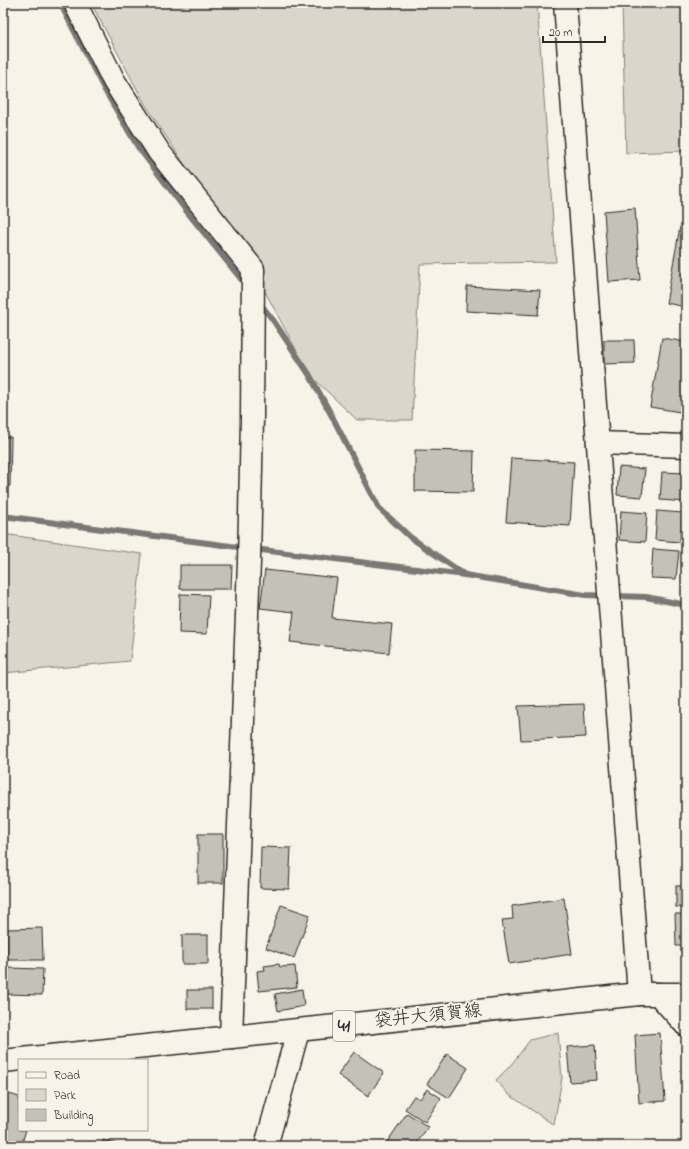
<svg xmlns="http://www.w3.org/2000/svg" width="689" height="1149" font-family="'Indie Flower','Klee One',sans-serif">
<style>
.green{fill:#dad6cc;stroke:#82807c}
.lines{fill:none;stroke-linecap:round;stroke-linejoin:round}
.stream{stroke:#7a7874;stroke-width:6}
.building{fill:#c4c1b9;stroke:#2b2b2b}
.minor-casing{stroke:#2b2b2b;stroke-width:25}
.major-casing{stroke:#2b2b2b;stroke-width:25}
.minor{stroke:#f7f3e8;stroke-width:22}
.major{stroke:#f7f3e8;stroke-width:22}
.labels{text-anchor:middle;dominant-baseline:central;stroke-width:4;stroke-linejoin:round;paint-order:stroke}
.shield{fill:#f7f3e8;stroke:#686764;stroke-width:1}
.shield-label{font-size:17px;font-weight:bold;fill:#2b2b2b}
.street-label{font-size:18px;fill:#2b2b2b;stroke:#f7f3e8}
</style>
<rect width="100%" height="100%" fill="#f7f3e8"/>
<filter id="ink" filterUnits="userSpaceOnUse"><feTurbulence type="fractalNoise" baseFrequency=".025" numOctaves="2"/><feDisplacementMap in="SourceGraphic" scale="8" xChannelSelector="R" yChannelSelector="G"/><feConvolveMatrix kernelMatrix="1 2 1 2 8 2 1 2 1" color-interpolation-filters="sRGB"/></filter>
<g filter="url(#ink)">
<!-- green -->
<g class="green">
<polygon points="91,3 537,3 556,262 420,264 412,420 357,420 309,374 253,269 145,104"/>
<polygon points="622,3 686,3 686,151 626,153"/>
<polygon points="3,534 142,554 130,661 3,673"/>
<polygon points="558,1033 562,1078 554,1125 508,1094 496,1080 511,1065 530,1040"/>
</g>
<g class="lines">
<!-- stream -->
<g class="stream">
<polyline points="60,3 103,87 138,147 185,209 246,285"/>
<polyline points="259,302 273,320 309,374 333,418 379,508 410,537 465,575"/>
<polyline points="3,516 238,547 465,575 585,595 646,597 686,605"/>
</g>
</g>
<!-- building -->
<g class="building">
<polygon points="635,208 640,280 609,282 604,211"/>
<polygon points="680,227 686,228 686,307 666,303"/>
<polygon points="467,286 540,290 538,315 466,311"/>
<polygon points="662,338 686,342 686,413 650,407"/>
<polygon points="604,340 634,340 635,363 604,364"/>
<polygon points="3,437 11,437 10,486 3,486"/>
<polygon points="415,450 474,451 473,492 415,491"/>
<polygon points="511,458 574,462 570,526 506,522"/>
<polygon points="619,467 645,469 642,497 617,495"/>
<polygon points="662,472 686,473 686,502 660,500"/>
<polygon points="621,511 647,513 645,542 619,540"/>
<polygon points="657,511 683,513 680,542 655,540"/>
<polygon points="653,549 679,551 676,579 651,578"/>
<polygon points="180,565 232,565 231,589 180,589"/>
<polygon points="265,570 337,578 332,618 392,624 389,653 290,642 294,612 260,608"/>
<polygon points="180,594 209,595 207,634 179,633"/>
<polygon points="584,704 586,737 521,740 518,706"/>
<rect x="198" y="834" width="25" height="49"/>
<polygon points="261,847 291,848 289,889 260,888"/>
<rect x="676" y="886" width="10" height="21"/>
<polygon points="564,898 572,954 509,964 502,920 513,919 512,906"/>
<polygon points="281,905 310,915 294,958 266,948"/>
<polygon points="675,914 686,914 686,946 676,946"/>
<polygon points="42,928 43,960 7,960 7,929"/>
<rect x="182" y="935" width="26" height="29"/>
<polygon points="279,964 280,967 295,966 297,987 259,991 257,971 265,970 264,966"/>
<polygon points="7,968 43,969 42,995 6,994"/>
<polygon points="302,989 304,1006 278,1011 275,994"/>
<rect x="187" y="990" width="25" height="19"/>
<polygon points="660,1033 665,1101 639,1103 635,1035"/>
<polygon points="595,1045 597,1080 570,1082 567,1047"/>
<polygon points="354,1052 384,1073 368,1096 338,1075"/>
<polygon points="447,1054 468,1068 449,1098 427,1084"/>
<polygon points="427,1089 441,1098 425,1122 405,1109 414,1096 420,1099"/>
<polygon points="3,1092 19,1097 19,1130 26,1130 21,1146 11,1146 3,1144"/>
<polygon points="407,1113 428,1127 415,1146 393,1146 387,1142"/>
<polygon points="103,1140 124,1146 101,1146"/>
</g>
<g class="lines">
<!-- minor casing -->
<g class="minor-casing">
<g id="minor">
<polyline points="75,3 114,81 159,152 253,269 252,419 249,562 231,1037"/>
<polyline points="565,3 639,994"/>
<polyline points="598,443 686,446"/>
<polyline points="658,994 686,1025"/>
<polyline points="266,1146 298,1031"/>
</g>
</g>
<!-- major casing -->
<g class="major-casing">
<polyline id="major" points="3,1061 639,994 686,994"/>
</g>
<!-- minor -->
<use href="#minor" class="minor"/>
<!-- major -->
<use href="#major" class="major"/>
</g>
</g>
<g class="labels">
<!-- shield labels -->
<rect class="shield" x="333" y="1011" width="22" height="30" rx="3"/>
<g class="shield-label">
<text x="344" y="1026">41</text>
</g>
<!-- street labels -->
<g class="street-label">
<text transform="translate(428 1017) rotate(-6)">袋井大須賀線</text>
</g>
</g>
<!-- margin -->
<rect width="689" height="1149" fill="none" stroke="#f7f3e8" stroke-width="16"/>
<rect x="8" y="8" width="673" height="1133" fill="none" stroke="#2b2b2b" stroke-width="1.5" filter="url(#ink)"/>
<!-- legend -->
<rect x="18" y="1059" width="130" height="72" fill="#f7f3e8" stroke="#a5a39c"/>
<rect x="26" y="1072" width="20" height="6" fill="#f7f3e8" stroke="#a5a39c"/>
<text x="54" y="1079" font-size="12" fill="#2b2b2b">Road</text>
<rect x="26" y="1089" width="20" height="12" fill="#dad6cc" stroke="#a5a39c"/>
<text x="54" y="1099" font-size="12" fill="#2b2b2b">Park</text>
<rect x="26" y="1109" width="20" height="12" fill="#c4c1b9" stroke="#a5a39c"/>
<text x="54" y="1119" font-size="12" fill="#2b2b2b">Building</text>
<!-- scale -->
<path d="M543 36v6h62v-6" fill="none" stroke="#2b2b2b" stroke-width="2"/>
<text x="549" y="36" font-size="12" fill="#2b2b2b" stroke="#f7f3e8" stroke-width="3" paint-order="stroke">20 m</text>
</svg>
